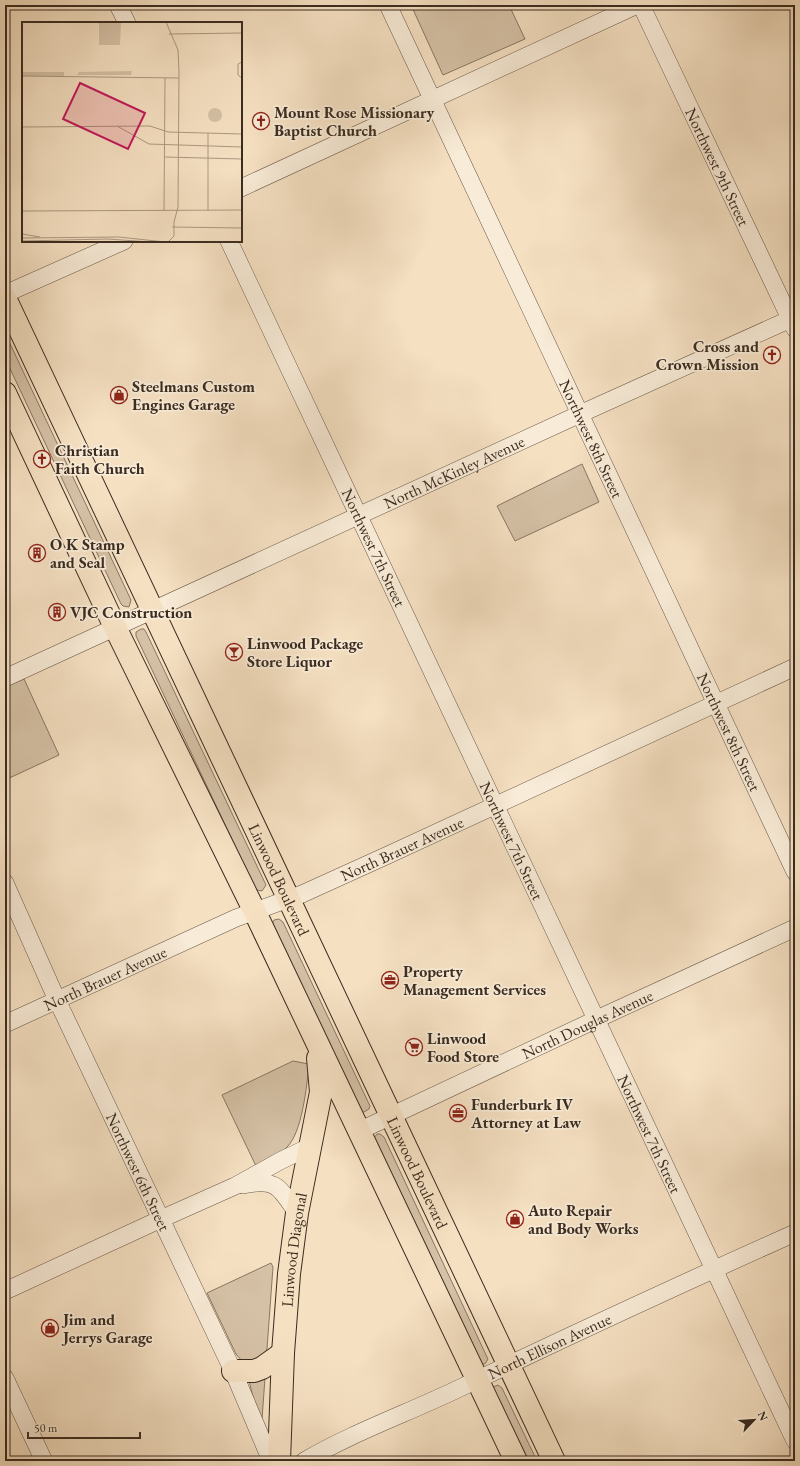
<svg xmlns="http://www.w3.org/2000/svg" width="800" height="1466" font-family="'EB Garamond',serif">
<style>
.grass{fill:#d5c1a6;stroke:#887663}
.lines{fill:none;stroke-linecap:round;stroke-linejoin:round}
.minor-casing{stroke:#6a5948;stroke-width:18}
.major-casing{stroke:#3b2c20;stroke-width:24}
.minor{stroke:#f8ebd7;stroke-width:17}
.major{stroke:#f5e0c2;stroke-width:22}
.labels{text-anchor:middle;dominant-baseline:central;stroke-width:3.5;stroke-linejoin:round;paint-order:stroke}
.poi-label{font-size:16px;font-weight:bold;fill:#3b2c20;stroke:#f8ebd7;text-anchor:start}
.street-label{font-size:16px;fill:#3b2c20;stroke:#f8ebd7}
.inset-road{fill:none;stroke:#ab9881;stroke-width:1}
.view{fill:#c2185b;fill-opacity:0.15;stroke:#c2185b;stroke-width:2}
.inset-edge{fill:none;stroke:#3b2c20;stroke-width:2}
</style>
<rect width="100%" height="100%" fill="#f5e0c2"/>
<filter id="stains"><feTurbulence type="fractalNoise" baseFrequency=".005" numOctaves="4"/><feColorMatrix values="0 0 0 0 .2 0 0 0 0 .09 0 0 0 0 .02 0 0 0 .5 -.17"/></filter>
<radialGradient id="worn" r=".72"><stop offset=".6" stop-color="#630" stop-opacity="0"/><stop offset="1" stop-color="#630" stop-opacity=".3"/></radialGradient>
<!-- grass -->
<g class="grass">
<polygon points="411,5 509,5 525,39 443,75"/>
<polygon points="5,333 131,600 129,607 123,606 121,604 5,358"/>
<polygon points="582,464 599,502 515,541 497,506"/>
<polygon points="141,629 144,629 146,632 266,885 262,891 257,890 255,888 136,636 136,632"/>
<polygon points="24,679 59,755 5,780 5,687"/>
<polygon points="274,920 279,919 283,922 370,1106 369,1109 364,1112 362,1112 272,924"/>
<path d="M 293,1061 L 309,1064 C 307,1085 302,1133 287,1147 C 279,1156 266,1161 256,1166 L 222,1095 Z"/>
<polygon points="377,1134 380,1134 384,1137 487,1357 488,1359 485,1364 480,1364 374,1138"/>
<polygon points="271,1263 273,1267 267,1349 262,1359 242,1361 236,1354 207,1293"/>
<polygon points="265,1378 262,1419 259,1420 249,1381"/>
<polygon points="498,1385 502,1388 537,1461 525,1461 493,1387"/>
</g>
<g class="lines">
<!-- minor casing -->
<g class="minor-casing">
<g id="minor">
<polyline points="118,5 127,23"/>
<path id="s1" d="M 388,5 L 795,872"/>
<path id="s2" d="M 641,5 L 795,329"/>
<polyline points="241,188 637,5"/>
<path id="s3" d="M 229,241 C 419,640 605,1041 795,1441"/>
<polyline points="5,294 124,241"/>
<path id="s4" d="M 5,678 L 580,414 L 795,317"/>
<path id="s5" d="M 5,883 L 57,1000 L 233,1371 L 271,1461"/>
<path id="s6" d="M 5,1024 L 236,918 L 302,894 L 388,855 L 795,667"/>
<path id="s7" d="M 359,1131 L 595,1020 L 795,928"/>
<path d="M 243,1185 C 277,1178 279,1187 297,1213"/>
<polyline points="5,1291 161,1219 235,1186 280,1161 311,1146"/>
<polyline points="5,1378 44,1461"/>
<path id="s8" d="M 304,1461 C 354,1432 408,1413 460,1388 C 571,1335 683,1283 795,1233"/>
</g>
</g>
<!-- major casing -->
<g class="major-casing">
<g id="major">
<path id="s9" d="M 5,298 L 554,1461"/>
<polyline points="5,393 115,627 254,910 516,1461"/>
<polyline points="233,1371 254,1371 262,1368 283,1353"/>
<path id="s10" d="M 279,1461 L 283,1353 L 289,1274 L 297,1213 L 321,1092 L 318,1058"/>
</g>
</g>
<!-- minor -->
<use href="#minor" class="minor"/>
<!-- major -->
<use href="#major" class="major"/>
</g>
<!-- icons -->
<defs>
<g id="church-ring" transform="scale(0.9)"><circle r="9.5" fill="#f8ebd7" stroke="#8f2418" stroke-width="1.5"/><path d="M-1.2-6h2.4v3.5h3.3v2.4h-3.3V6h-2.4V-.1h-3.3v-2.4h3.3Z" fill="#8f2418"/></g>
<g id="shop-ring" transform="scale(0.9)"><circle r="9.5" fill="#f8ebd7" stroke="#8f2418" stroke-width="1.5"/><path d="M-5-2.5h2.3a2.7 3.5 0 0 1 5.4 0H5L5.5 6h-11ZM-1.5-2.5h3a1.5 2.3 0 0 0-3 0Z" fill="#8f2418"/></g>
<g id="building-ring" transform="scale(0.9)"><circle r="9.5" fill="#f8ebd7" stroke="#8f2418" stroke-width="1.5"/><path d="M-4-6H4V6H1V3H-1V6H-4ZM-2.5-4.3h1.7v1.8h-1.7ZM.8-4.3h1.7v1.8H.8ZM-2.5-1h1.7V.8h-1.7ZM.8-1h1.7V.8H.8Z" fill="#8f2418"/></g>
<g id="bar-ring" transform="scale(0.9)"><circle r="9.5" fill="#f8ebd7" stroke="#8f2418" stroke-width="1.5"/><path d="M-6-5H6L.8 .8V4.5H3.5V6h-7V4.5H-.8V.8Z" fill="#8f2418"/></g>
<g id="office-ring" transform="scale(0.9)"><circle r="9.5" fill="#f8ebd7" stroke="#8f2418" stroke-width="1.5"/><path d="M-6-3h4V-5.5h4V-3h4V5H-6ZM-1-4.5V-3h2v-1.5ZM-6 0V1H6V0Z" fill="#8f2418"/></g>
<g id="supermarket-ring" transform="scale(0.9)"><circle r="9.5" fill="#f8ebd7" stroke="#8f2418" stroke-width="1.5"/><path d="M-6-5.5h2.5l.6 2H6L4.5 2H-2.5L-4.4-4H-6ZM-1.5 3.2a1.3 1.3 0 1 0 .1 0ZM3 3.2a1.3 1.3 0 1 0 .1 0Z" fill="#8f2418"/></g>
</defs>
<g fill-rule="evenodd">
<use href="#church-ring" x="261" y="121"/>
<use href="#church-ring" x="772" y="355"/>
<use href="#shop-ring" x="119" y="395"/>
<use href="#church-ring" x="42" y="459"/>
<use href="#building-ring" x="37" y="553"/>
<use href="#building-ring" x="57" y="612"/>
<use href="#bar-ring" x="234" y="652"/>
<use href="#office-ring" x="390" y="980"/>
<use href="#supermarket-ring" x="414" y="1047"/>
<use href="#office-ring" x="458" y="1113"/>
<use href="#shop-ring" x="515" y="1219"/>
<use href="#shop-ring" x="50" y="1328"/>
</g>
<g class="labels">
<!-- poi labels -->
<g class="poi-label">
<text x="274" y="112">Mount Rose Missionary<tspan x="274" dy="18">Baptist Church</tspan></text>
<text x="759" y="346" text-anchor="end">Cross and<tspan x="759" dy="18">Crown Mission</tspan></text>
<text x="132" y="386">Steelmans Custom<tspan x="132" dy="18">Engines Garage</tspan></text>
<text x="55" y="450">Christian<tspan x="55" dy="18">Faith Church</tspan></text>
<text x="50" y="544">O K Stamp<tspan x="50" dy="18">and Seal</tspan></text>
<text x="70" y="612">VJC Construction</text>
<text x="247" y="643">Linwood Package<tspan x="247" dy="18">Store Liquor</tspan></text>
<text x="403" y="971">Property<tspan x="403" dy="18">Management Services</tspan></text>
<text x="427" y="1038">Linwood<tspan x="427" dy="18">Food Store</tspan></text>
<text x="471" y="1104">Funderburk IV<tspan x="471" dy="18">Attorney at Law</tspan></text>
<text x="528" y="1210">Auto Repair<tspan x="528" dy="18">and Body Works</tspan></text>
<text x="63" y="1319">Jim and<tspan x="63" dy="18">Jerrys Garage</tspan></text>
</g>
<!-- street labels -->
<g class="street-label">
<text stroke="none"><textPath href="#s2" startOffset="179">Northwest 9th Street</textPath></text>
<text stroke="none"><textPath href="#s1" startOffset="479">Northwest 8th Street</textPath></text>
<text stroke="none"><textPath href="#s4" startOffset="494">North McKinley Avenue</textPath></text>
<text stroke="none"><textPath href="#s3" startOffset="339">Northwest 7th Street</textPath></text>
<text stroke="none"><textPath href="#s1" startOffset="803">Northwest 8th Street</textPath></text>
<text stroke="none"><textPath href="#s3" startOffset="663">Northwest 7th Street</textPath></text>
<text stroke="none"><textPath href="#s6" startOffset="434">North Brauer Avenue</textPath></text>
<text stroke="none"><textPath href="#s9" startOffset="643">Linwood Boulevard</textPath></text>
<text stroke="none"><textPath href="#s6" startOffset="110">North Brauer Avenue</textPath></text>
<text stroke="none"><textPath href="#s7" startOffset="252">North Douglas Avenue</textPath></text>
<text stroke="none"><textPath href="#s3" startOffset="987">Northwest 7th Street</textPath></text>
<text stroke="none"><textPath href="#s5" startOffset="318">Northwest 6th Street</textPath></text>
<text stroke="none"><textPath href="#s9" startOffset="967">Linwood Boulevard</textPath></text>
<text stroke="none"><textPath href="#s10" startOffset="212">Linwood Diagonal</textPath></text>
<text stroke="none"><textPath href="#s8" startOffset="271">North Ellison Avenue</textPath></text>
</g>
</g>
<!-- overview -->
<g transform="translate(22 22)">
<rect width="220" height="220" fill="#f5e0c2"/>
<path d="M 110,49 L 109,53 L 55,53 L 57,50 ZM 0,50 L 42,50 L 42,54 L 0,54 Z" fill="#d5c1a6"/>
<path d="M 99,0 L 98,23 L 77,23 L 77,1 ZM186 93a7 7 0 1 1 14 0a7 7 0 1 1-14 0Z" fill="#d5c1a6"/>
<path class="inset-road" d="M 144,0 L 156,28 L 157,49 L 156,185 L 152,200 L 152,214 L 146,220M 147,12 L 220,11M 220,40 L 216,42 L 216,53 L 220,56M 0,54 L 157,56M 95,104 L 127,122 L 220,125M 0,105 L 128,104 L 146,110 L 220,112M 143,135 L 220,137M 0,189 L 220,188M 142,189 L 143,56M 186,189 L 186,111M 150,205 L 220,206M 0,212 L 18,215M 0,216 L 97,215 L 143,220M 0,219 L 86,217 L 128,220"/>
<path class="view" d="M 58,61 L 123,91 L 106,127 L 41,97 Z"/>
<rect width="220" height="220" class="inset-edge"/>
</g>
<!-- margin -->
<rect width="800" height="1466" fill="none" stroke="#f5e0c2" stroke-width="20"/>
<rect x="6" y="6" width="788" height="1454" fill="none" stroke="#3b2c20" stroke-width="2"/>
<rect x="10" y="10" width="780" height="1446" fill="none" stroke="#3b2c20"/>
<!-- north arrow -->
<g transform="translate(754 1420) rotate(65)" stroke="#f8ebd7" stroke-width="3" paint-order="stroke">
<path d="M0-3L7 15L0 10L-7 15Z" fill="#3b2c20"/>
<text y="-6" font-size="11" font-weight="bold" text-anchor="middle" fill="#3b2c20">N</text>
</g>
<!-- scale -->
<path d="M28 1432v6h112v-6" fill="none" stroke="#3b2c20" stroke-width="2"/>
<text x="34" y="1432" font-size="12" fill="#3b2c20" stroke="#f8ebd7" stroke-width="3" paint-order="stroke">50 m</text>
<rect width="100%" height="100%" filter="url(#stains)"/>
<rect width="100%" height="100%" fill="url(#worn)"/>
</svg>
